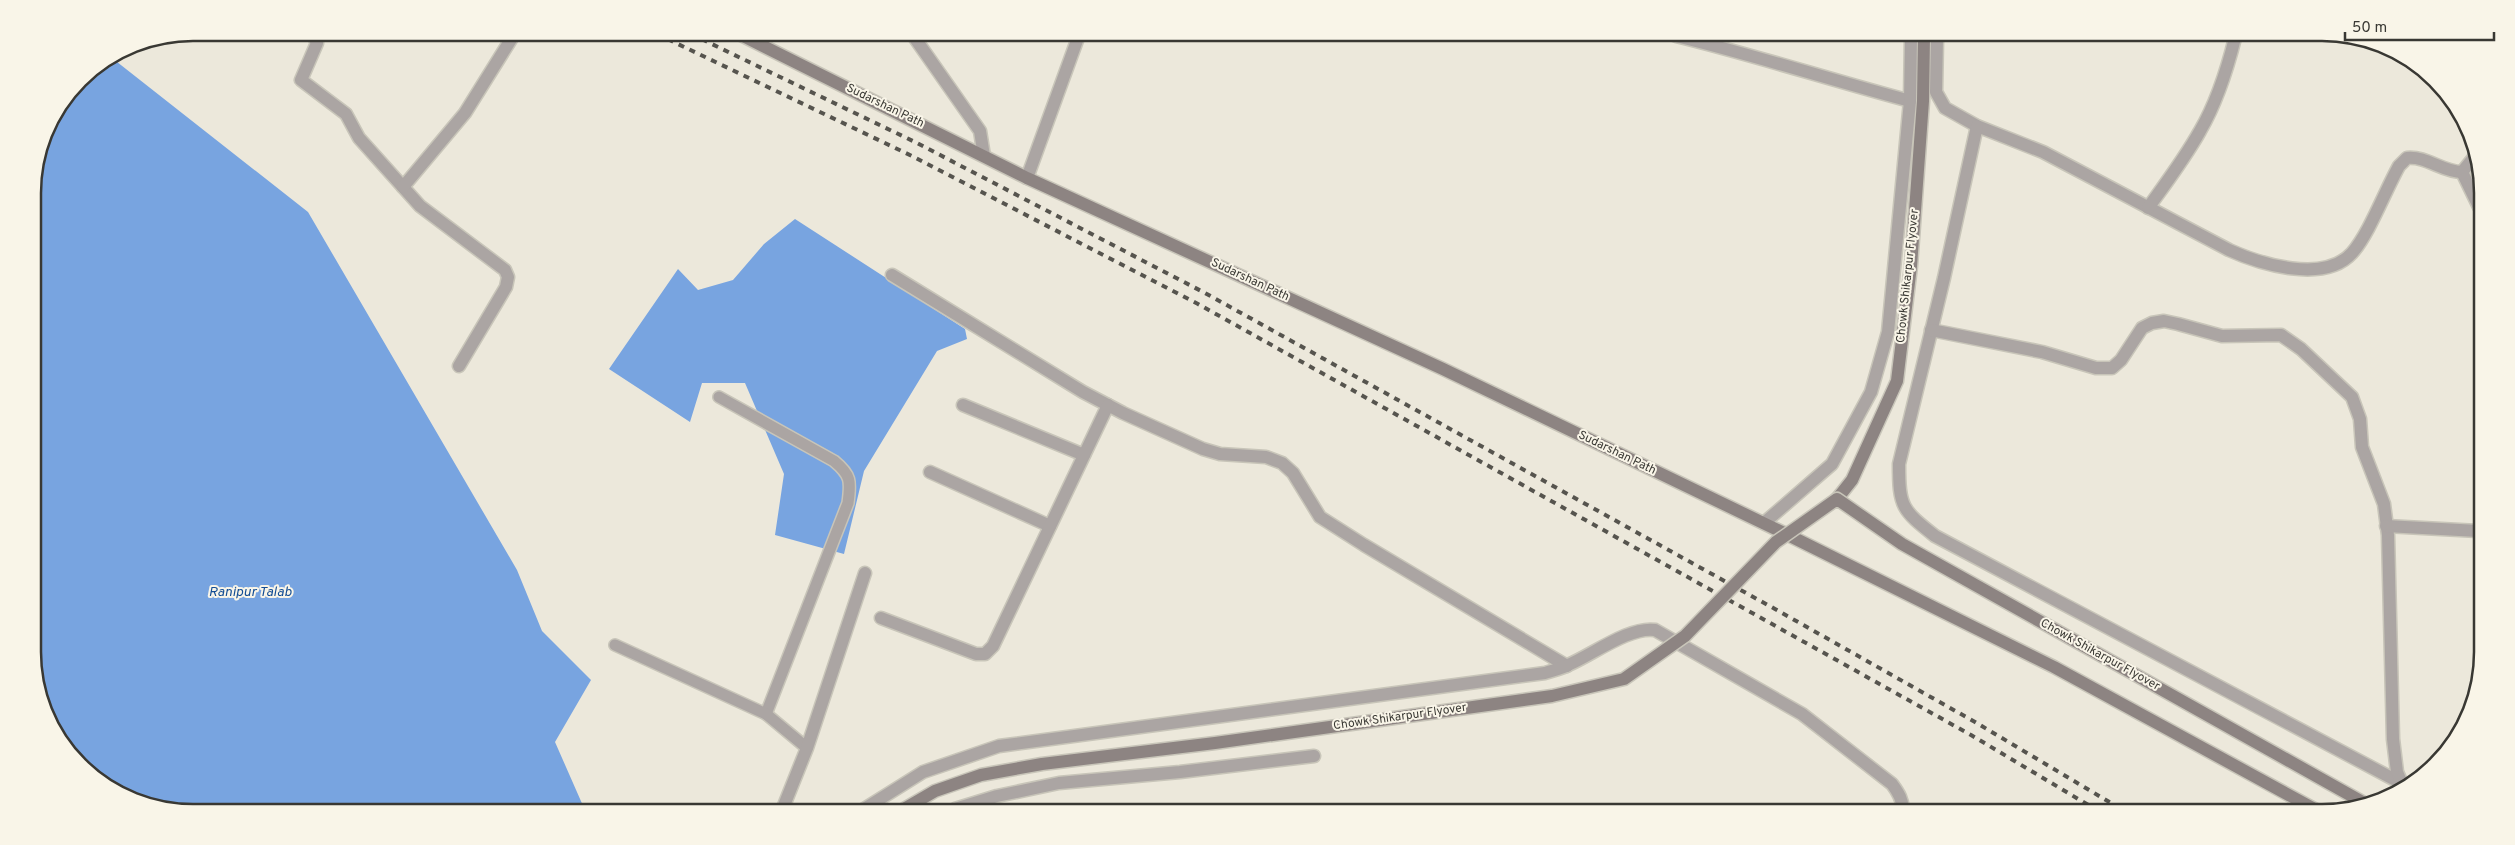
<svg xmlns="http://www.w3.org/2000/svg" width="2515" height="845" font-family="Overpass,sans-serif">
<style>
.water{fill:#78a4e0}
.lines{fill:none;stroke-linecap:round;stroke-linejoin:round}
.lane-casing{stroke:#c8c5b9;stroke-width:14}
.street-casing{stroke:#c8c5b9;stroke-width:15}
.secondary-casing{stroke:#c8c5b9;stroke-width:15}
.lane{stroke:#aba5a3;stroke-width:11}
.street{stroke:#aba5a3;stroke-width:12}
.secondary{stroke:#8d8482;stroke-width:12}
.rail{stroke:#56544e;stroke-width:4;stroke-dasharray:6 6;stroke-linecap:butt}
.secondary-bridge-casing{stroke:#c8c5b9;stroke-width:15;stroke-linecap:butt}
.secondary-bridge{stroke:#8d8482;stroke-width:12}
.labels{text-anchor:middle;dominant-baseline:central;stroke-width:4;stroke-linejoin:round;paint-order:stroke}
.street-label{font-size:12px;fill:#393833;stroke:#f9f5e8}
.water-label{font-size:14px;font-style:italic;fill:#134d94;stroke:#f9f5e8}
.rim{fill:none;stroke:#393833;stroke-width:2.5}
</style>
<rect width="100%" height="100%" fill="#ece8db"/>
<!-- water -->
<g class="water">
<polygon points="112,58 308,212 517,570 542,631 591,680 555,742 584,808 152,807 104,785 73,758 36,682 33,183 45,132 80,80"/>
<polygon points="795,219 965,329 967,339 937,351 864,471 844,554 775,535 784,474 745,383 702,383 690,422 609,369 678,269 698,290 733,280 764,244"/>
</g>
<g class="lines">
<!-- lane casing -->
<g class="lane-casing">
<g id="lane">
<path d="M 719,397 L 834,461 C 851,475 851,481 848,503 L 766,714"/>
<polyline points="615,645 766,714 807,748"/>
</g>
</g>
<!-- street casing -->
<g class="street-casing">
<g id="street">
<polyline points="312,33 317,43 301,80 346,114 359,138 420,206 505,270 508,277 506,287 459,366"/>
<polyline points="912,34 980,131 984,156"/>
<path d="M 1676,36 C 1754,55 1831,80 1910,101"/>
<path d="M 1937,37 L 1936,92 L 1945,108 L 1977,126 L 2043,152 L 2229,250 C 2260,264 2324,284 2352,253 C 2369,234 2385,191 2399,166 L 2407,158 C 2427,156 2442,172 2462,172 L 2476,155"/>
<path d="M 1977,126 L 1944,278 L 1899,464 C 1899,507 1902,510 1935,536 L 2401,783"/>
<polyline points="2462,172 2479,207"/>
<polyline points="1027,178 1079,35"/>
<polyline points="403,187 465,113 515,33"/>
<path d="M 2148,208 C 2166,183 2185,158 2200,131 C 2217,102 2227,70 2235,38"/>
<polyline points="892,275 1083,392 1123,413 1203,449 1220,454 1266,457 1282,463 1293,473 1320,517 1364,545 1567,666"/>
<polyline points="1931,330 2042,352 2096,368 2112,368 2121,360 2142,328 2152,323 2164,321 2178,324 2222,336 2281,335 2301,349 2352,397 2360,419 2362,447 2384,504 2388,535 2393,739 2397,772 2403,786"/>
<polyline points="963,405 1084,455"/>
<polyline points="930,472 1050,526"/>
<polyline points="1764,523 1832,464 1871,392 1888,332 1910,101 1911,37"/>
<polyline points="2386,526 2478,531"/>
<polyline points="881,618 976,654 985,654 993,646 1108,405"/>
<polyline points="783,808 807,748 865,573"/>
<path d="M 864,809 L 923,772 L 999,746 L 1545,673 C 1553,670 1561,669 1568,665 C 1592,655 1630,626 1655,630 L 1802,714 L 1892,784 C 1898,792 1904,801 1902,811"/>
<polyline points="955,809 997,796 1059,783 1180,772 1314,756"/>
</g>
</g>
<!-- secondary casing -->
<g class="secondary-casing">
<g id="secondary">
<polyline points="739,34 1027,178 1443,369 1786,534 2054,667 2320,812"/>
<polyline points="1837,499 1852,480 1897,381 1911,266 1923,101 1924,37"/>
</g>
</g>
<!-- lane -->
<use href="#lane" class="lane"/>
<!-- street -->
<use href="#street" class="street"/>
<!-- secondary -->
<use href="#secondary" class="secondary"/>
<!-- rail -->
<g class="rail">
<polyline points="657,34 912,156 1198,304 1971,735 2100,812"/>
<polyline points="691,34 917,143 1205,293 1775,609 1975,722 2126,812"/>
</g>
<!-- secondary-bridge casing -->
<g class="secondary-bridge-casing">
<polyline id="secondary-bridge" points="904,809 935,791 981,775 1042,764 1215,743 1552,696 1624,679 1685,636 1776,542 1837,499 1902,544 2366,804"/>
</g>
<!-- secondary-bridge -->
<use href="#secondary-bridge" class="secondary-bridge"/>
</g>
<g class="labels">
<!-- street labels -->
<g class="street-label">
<text transform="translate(885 106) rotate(26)">Sudarshan Path</text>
<text transform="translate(1908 276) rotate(-84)">Chowk Shikarpur Flyover</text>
<text transform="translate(1250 280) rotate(25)">Sudarshan Path</text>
<text transform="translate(1617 453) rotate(26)">Sudarshan Path</text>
<text transform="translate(2100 655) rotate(29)">Chowk Shikarpur Flyover</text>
<text transform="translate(1400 717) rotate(-8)">Chowk Shikarpur Flyover</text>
</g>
<!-- water labels -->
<g class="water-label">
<text x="250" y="592">Ranipur Talab</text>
</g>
</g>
<!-- crop -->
<path d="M0 0H2515V845H0ZM193 41H2322A152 152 0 0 1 2474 193V652A152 152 0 0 1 2322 804H193A152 152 0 0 1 41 652V193A152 152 0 0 1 193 41Z" fill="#f9f5e8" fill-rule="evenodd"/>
<path class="rim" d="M193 41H2322A152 152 0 0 1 2474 193V652A152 152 0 0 1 2322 804H193A152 152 0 0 1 41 652V193A152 152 0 0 1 193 41Z"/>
<!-- scale -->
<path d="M2345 32v8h149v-8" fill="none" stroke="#393833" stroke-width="2.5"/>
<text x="2352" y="32" font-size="15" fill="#393833" stroke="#f9f5e8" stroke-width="4" paint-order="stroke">50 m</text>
</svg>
